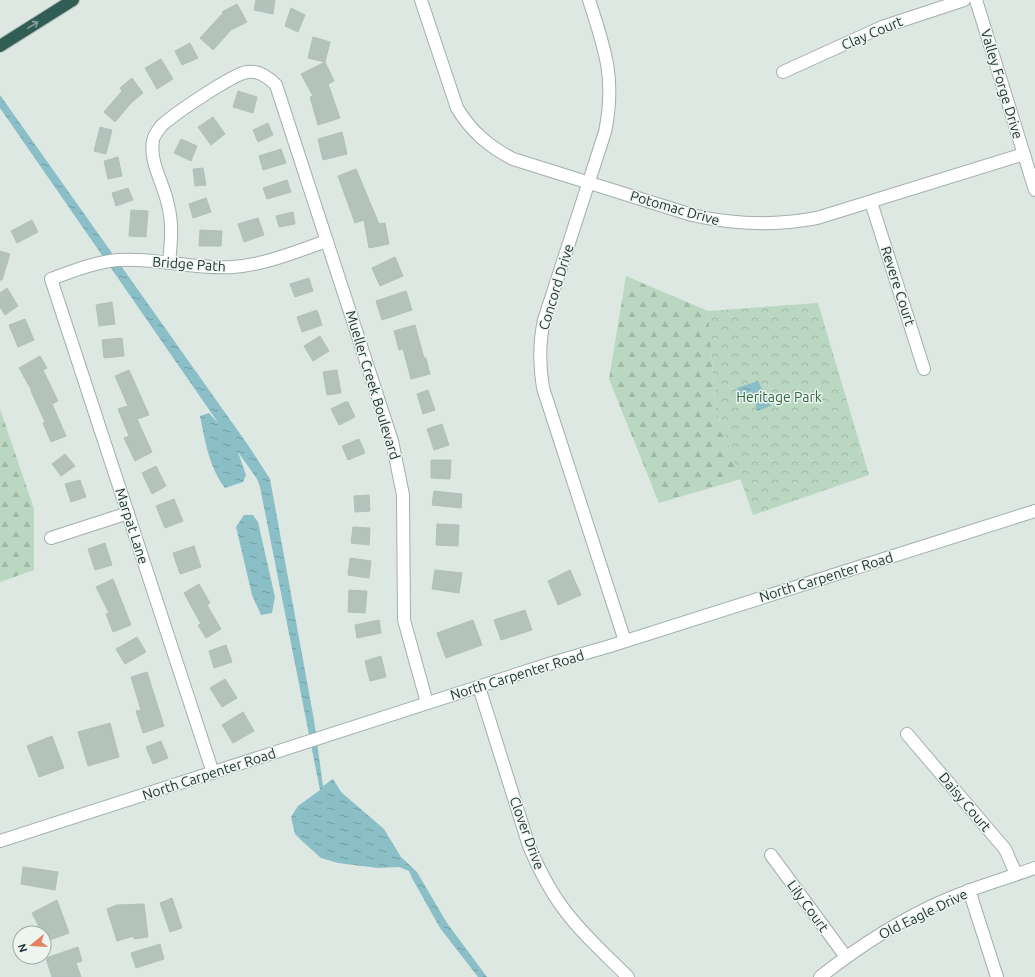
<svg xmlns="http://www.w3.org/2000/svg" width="1035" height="977" font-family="Ubuntu,sans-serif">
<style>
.forest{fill:url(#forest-firs)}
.park{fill:url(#park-crowns)}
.water{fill:url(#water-ripples)}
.building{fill:#b4c2bc;stroke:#b1c0ba}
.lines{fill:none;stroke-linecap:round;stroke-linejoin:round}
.street-casing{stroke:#a2afaa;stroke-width:14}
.secondary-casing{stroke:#9fb2ab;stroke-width:14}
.highway-casing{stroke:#bcc3c1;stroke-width:14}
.street{stroke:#fff;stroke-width:12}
.secondary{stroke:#fff;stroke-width:12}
.highway{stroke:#305e55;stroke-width:12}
.oneway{stroke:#86a29b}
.labels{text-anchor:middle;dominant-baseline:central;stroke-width:3;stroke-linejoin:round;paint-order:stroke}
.street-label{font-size:14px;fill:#213630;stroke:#eef5f1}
.park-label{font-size:14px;fill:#306845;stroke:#eef5f1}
</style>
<defs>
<pattern id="forest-firs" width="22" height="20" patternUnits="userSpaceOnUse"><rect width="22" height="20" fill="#b9d7c1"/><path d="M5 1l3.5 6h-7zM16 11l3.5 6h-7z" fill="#9fb9a6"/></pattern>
<pattern id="park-crowns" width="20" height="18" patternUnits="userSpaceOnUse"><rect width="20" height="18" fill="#b9d7c1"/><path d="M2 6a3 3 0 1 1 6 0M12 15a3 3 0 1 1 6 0" fill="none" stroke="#9fb9a6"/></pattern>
<pattern id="water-ripples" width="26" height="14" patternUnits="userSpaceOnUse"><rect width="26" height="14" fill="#8bbfc8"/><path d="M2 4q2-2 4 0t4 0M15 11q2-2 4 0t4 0" fill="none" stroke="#719ca3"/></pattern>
</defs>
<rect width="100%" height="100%" fill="#dee8e3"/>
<!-- forest -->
<g class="forest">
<polygon points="626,276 708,311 716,410 741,479 659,503 609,379"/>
<polygon points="0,409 34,509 34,570 0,582"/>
</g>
<!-- park -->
<polygon class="park" points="818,303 869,475 753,515 716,410 708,311"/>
<!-- water -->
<g class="water">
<path d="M 0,95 L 248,445 L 270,479 L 314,720 L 323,786 L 333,779 L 341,792 L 384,829 L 401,857 L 417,872 L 447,923 L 487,977 L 478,977 L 440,928 L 412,878 L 409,871 L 399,867 L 378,868 L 338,863 L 321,858 L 302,841 L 295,834 L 291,817 L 298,806 L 320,790 L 260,487 L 257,479 L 238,452 L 246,475 L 243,482 L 225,488 C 209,467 205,441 200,416 L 209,413 L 219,424 L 0,108 Z"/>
<polygon points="758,381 771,406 757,411 753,392 740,396 737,388"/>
<polygon points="244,515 253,515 258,522 275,597 272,613 261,615 252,595 236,527"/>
</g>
<!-- building -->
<g class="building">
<polygon points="256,0 275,0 273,14 254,10"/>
<polygon points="237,4 247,22 231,30 213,50 200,38 223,13 222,12"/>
<polygon points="291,8 305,15 298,32 285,26"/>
<polygon points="313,37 330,42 325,62 308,58"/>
<polygon points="190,43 198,58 182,65 175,51"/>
<polygon points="161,59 173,79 157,89 145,68"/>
<polygon points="325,62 334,81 328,84 340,118 318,125 310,97 313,96 301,74"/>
<polygon points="132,78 143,93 131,103 115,122 104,112 122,91 120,88"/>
<polygon points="238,91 257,97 253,113 233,107"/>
<polygon points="213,117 225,134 211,145 198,127"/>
<polygon points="268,123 273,135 258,142 253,130"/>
<polygon points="100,127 112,130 106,154 94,151"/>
<polygon points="342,132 347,154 323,160 318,139"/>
<polygon points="181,139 197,146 191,161 174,153"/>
<polygon points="281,149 286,163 263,170 259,156"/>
<polygon points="118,157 122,176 108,179 104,161"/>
<polygon points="203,168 206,185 195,186 193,169"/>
<polygon points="356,169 379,224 385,223 389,244 369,248 364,220 355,223 338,176"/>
<polygon points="287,180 291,192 267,199 263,188"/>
<polygon points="128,188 133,200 116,206 112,193"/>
<polygon points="206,198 211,212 193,218 189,204"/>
<polygon points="131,210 148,211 146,237 129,236"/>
<polygon points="293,212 295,224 279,227 276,216"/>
<polygon points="258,218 264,235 244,242 238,224"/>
<polygon points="32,220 38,232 17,243 11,231"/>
<polygon points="200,230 222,231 221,246 199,246"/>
<polygon points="0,251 10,254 2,280 0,280"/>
<polygon points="395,257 403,276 380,286 372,268"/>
<polygon points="309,278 313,291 295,297 290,284"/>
<polygon points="7,288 18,306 5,315 0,307 0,293"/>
<polygon points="406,291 412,310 382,320 376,301"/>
<polygon points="112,302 115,324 99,326 96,305"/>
<polygon points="317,310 322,325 302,332 297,317"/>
<polygon points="25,319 34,340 18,347 9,325"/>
<polygon points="415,325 424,358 426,358 430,374 411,379 403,349 399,350 394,331"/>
<polygon points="320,336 329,351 313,361 304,346"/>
<polygon points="122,338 124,356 104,358 102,340"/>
<polygon points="40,356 47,368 43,370 58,401 52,404 66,436 51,442 43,423 45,422 31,391 32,391 19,368"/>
<polygon points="129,370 149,415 137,419 152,452 135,461 124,438 129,436 118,409 128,406 115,376"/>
<polygon points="337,370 341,393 327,395 323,372"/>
<polygon points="428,390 435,410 423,414 417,394"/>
<polygon points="345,402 348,402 355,417 339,425 331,409"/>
<polygon points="442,424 449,445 434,450 427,429"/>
<polygon points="359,439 365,453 348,460 342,446"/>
<polygon points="65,454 75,466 61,476 52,464"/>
<polygon points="431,460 451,460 450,479 431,478"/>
<polygon points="156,466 166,486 152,494 142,473"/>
<polygon points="80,480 86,497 71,502 65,484"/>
<polygon points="434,491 462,494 461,508 432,505"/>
<polygon points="369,495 370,511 355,512 354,496"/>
<polygon points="174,499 183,521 165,528 156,506"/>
<polygon points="437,524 459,525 458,546 436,545"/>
<polygon points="353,527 370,528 369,545 351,543"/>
<polygon points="105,543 112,565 95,570 88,549"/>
<polygon points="194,546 201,567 180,574 173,553"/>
<polygon points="350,558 371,561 369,578 348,575"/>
<polygon points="435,570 462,573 459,593 432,589"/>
<polygon points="570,570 581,595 558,605 548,581"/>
<polygon points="113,579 131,625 113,632 106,614 109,613 96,587"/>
<polygon points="199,584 210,603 207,605 221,629 206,638 198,625 201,624 184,593"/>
<polygon points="349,590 367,591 365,613 348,612"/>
<polygon points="525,610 532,630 501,640 494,620"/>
<polygon points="379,620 381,633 357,638 355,625"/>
<polygon points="473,620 482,645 446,658 437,633"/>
<polygon points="137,637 146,652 125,664 116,649"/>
<polygon points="226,645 232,662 214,668 209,651"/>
<polygon points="381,656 386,677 370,681 365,661"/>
<polygon points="147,672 164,726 143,733 136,711 141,710 131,677"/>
<polygon points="225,679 237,698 222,707 210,688"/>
<polygon points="243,712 254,731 233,743 222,725"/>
<polygon points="110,723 119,757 88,766 78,732"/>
<polygon points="52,736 64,768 39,777 27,746"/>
<polygon points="161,741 168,758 153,764 146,747"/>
<polygon points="23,867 58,872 55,890 21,884"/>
<polygon points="172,898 182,928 170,932 160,903"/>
<polygon points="57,900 69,933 44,942 44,933 42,933 32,913"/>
<polygon points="144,904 148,937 134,939 134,936 117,941 107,909 117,905"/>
<polygon points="160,944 164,959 136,968 131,953"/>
<polygon points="78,947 82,961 76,963 81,977 52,977 46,958"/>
</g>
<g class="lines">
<!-- street casing -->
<g class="street-casing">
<g id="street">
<path d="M 421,0 L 457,108 C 471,131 488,146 513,159 L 692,215 C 735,225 774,226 817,218 L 1024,154"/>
<path d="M 589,0 C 605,49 616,79 605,132 L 544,320 C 539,343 539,364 543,388 L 625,641"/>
<polyline points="976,0 1035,190"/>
<polyline points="783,72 882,27 964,0"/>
<polyline points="871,202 924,369"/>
<path d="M 169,263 C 171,243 173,224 168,205 C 164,184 149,162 153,141 C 153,136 159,129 162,125 C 176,113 231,75 247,72 C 258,70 268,77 276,85 L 392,441 L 403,495 L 404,620 L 427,703"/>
<polyline points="51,538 128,513"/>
<path d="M 479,687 L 529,846 C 538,867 548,888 563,908 C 581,933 606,955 628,977"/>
<polyline points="907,734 1005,849 1016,874"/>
<path d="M 213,773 L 51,279 C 73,271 95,262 118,260 C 157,257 195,270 233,267 C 265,265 297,251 327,241"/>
<polyline points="771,855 846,957"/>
<polyline points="969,890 997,977"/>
<path d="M 820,977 C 858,947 898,921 943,901 C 972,888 1004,879 1035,868"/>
</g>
</g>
<!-- secondary casing -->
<g class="secondary-casing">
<polyline id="secondary" points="0,841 555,662 610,646 1035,511"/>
</g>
<!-- highway casing -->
<g class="highway-casing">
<polyline id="highway" points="0,46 73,0"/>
</g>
<!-- street -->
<use href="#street" class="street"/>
<!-- secondary -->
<use href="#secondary" class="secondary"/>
<!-- highway -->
<use href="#highway" class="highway"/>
</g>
<!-- one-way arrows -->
<defs><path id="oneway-shaft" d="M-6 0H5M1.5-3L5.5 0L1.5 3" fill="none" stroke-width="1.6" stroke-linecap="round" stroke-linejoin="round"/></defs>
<use class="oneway" href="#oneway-shaft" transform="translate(33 25) rotate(-32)"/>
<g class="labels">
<!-- street labels -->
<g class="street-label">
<text transform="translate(872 33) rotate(-23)">Clay Court</text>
<text transform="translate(1002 84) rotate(73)">Valley Forge Drive</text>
<text transform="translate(675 208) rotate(16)">Potomac Drive</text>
<text transform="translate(189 264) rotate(4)">Bridge Path</text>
<text transform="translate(898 286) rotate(72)">Revere Court</text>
<text transform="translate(556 287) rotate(-73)">Concord Drive</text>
<text transform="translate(373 385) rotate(73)">Mueller Creek Boulevard</text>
<text transform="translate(132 526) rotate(72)">Marpat Lane</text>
<text transform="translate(826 577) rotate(-17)">North Carpenter Road</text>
<text transform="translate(517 675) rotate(-17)">North Carpenter Road</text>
<text transform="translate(209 774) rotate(-18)">North Carpenter Road</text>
<text transform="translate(965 802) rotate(50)">Daisy Court</text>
<text transform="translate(527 833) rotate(70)">Clover Drive</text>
<text transform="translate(808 906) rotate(54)">Lily Court</text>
<text transform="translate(923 914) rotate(-26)">Old Eagle Drive</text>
</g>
<!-- park labels -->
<g class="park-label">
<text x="779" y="397">Heritage Park</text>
</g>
</g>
<!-- north arrow -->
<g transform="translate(32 945) rotate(252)"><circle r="19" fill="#eef5f1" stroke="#9ca9a4"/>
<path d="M0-3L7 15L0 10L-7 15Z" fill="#e28162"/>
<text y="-6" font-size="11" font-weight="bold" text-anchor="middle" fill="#213630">N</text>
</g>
</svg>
